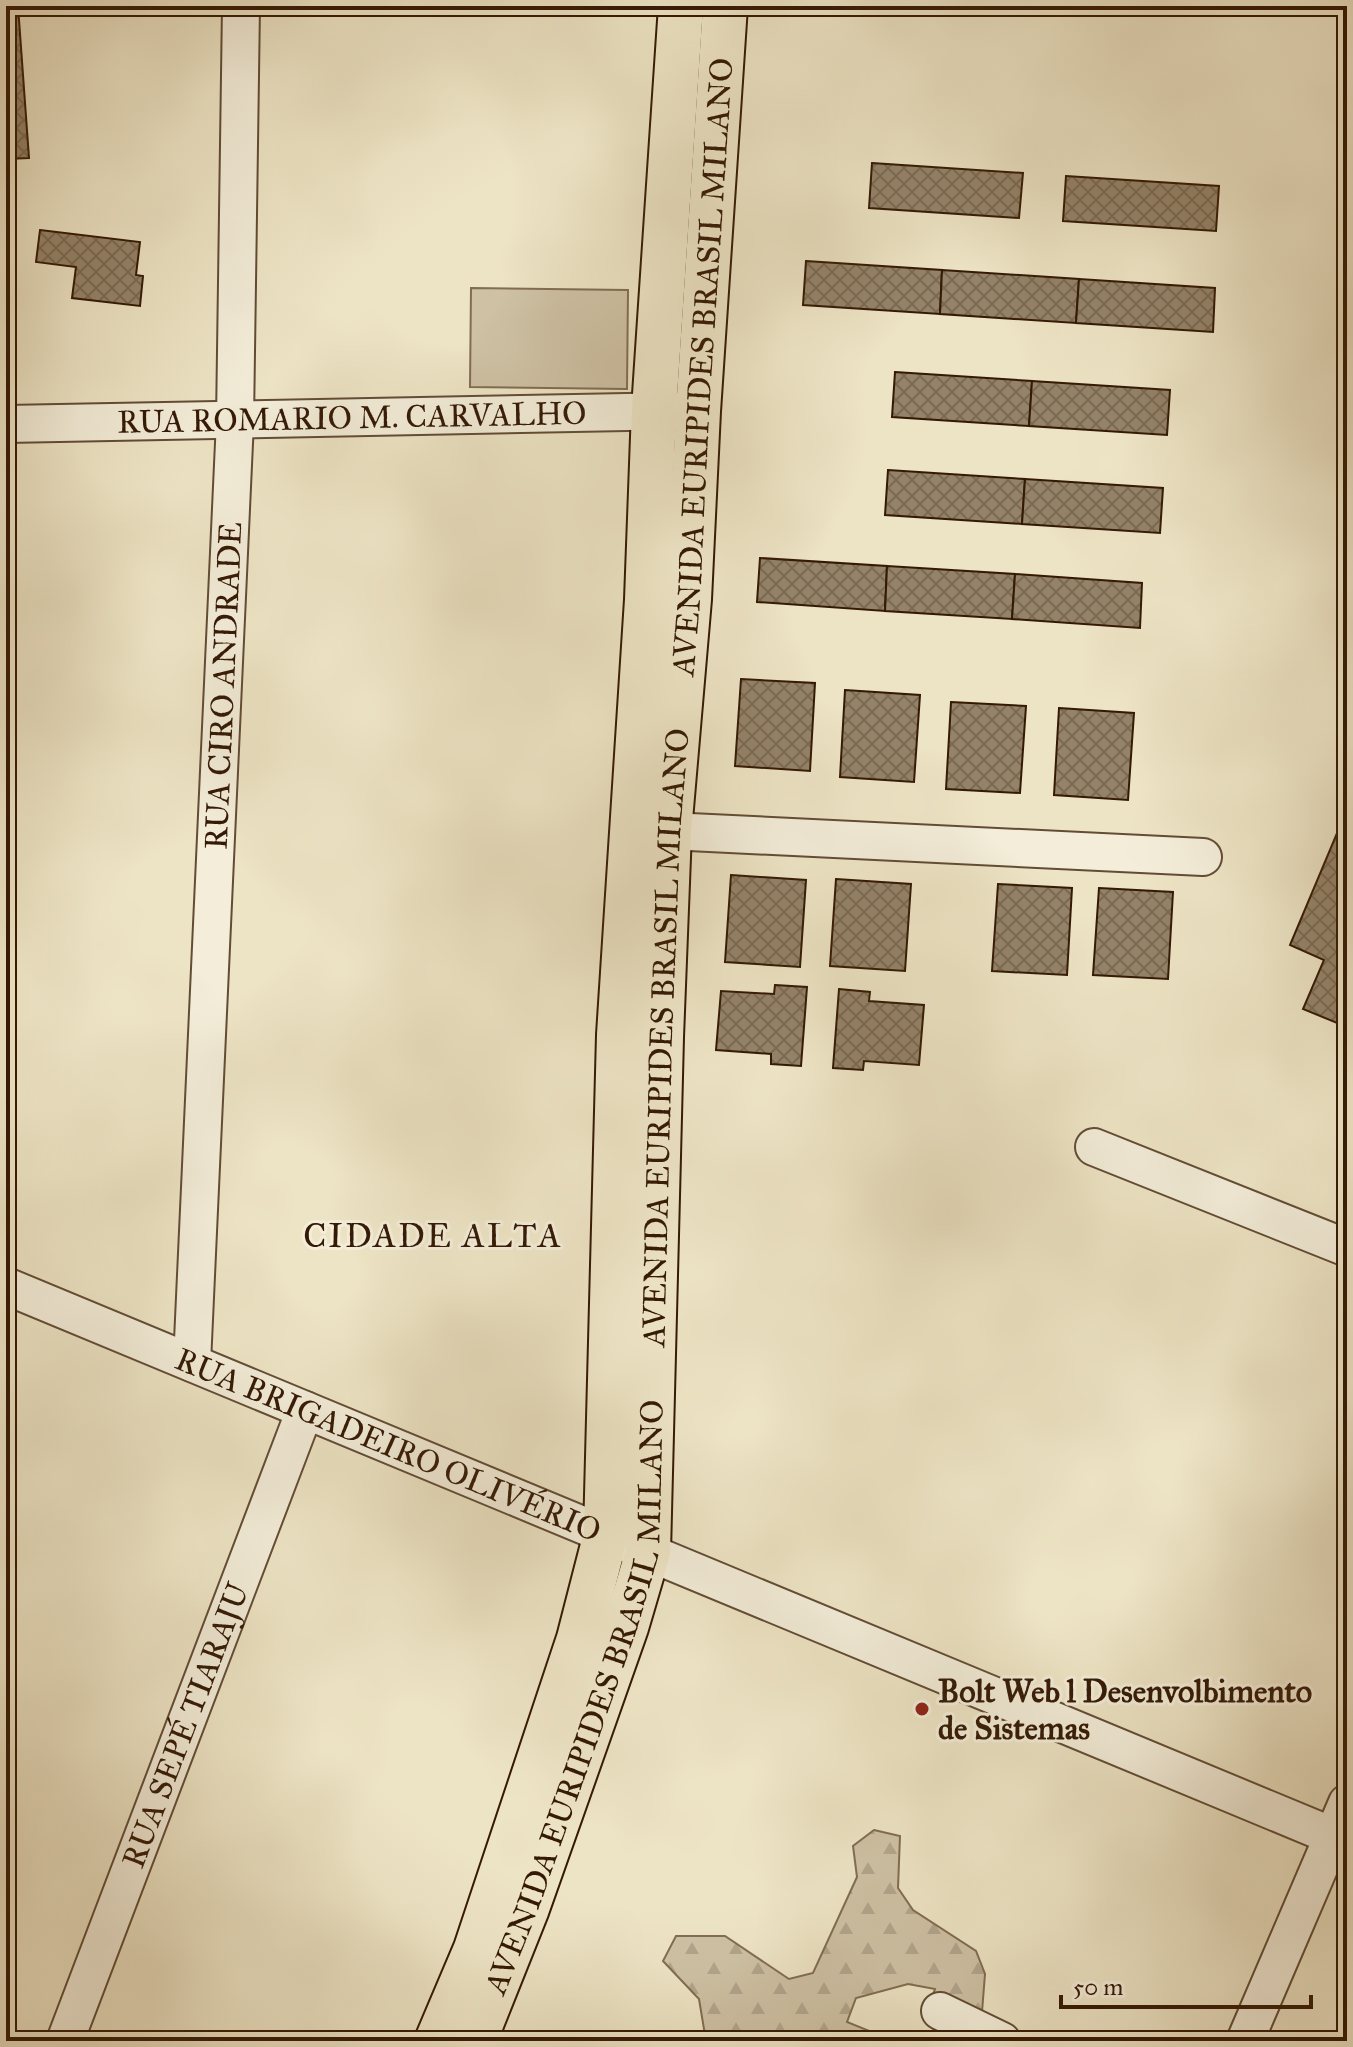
<svg xmlns="http://www.w3.org/2000/svg" width="1353" height="2047" font-family="'IM FELL Great Primer',serif">
<style>
.forest{fill:url(#forest-firs);stroke:#816d54;stroke-width:2}
.pitch{fill:#cec1a4;stroke:#816d54;stroke-width:2}
.building{fill:url(#building-cross-hatch);stroke:#341905;stroke-width:2}
.lines{fill:none;stroke-linecap:round;stroke-linejoin:round}
.minor-casing{stroke:#624c35;stroke-width:40}
.major-casing{stroke:#341905;stroke-width:48}
.minor{stroke:#f3edd9;stroke-width:36}
.major{stroke:#ede4c5;stroke-width:44}
.poi-dot{fill:#8f2418;stroke:#f3edd9;stroke-width:3}
.labels{text-anchor:middle;dominant-baseline:central;stroke-width:6;stroke-linejoin:round;paint-order:stroke}
.street-label{font-size:32px;fill:#341905;stroke:#f3edd9}
.poi-label{font-size:32px;font-weight:bold;fill:#341905;stroke:#f3edd9;text-anchor:start}
.neighbourhood-label{font-size:34px;letter-spacing:2px;fill:#341905;stroke:#f3edd9}
</style>
<defs>
<pattern id="forest-firs" width="22" height="20" patternUnits="userSpaceOnUse" patternTransform="scale(2)"><rect width="22" height="20" fill="#cec1a4"/><path d="M5 1l3.5 6h-7zM16 11l3.5 6h-7z" fill="#b2a58c"/></pattern>
<pattern id="building-cross-hatch" width="8" height="8" patternUnits="userSpaceOnUse" patternTransform="scale(2)"><rect width="8" height="8" fill="#948369"/><path d="M0 0l8 8M0 8l8-8" fill="none" stroke="#7a6a54"/></pattern>
</defs>
<rect width="100%" height="100%" fill="#ede4c5"/>
<filter id="stains"><feTurbulence type="fractalNoise" baseFrequency=".0025" numOctaves="4"/><feColorMatrix values="0 0 0 0 .2 0 0 0 0 .09 0 0 0 0 .02 0 0 0 .5 -.17"/></filter>
<radialGradient id="worn" r=".72"><stop offset=".6" stop-color="#630" stop-opacity="0"/><stop offset="1" stop-color="#630" stop-opacity=".3"/></radialGradient>
<!-- forest -->
<polygon class="forest" points="874,1830 900,1836 898,1888 913,1910 976,1951 985,1974 981,2025 969,2041 947,2041 938,2038 926,2015 935,1989 908,1984 856,1998 847,2022 894,2041 706,2041 699,1999 663,1961 676,1936 725,1936 789,1979 813,1973 857,1877 853,1846"/>
<!-- pitch -->
<polygon class="pitch" points="471,288 628,290 627,389 470,387"/>
<!-- building -->
<g class="building">
<polygon points="6,6 18,6 29,158 6,159"/>
<polygon points="872,163 1023,173 1019,218 869,208"/>
<polygon points="1066,176 1219,186 1216,231 1063,221"/>
<polygon points="40,230 140,242 136,275 143,276 140,306 72,298 76,267 36,262"/>
<polygon points="806,261 942,270 940,314 803,305"/>
<polygon points="942,270 1079,279 1076,323 940,314"/>
<polygon points="1079,279 1215,288 1213,332 1076,323"/>
<polygon points="895,372 1032,381 1029,426 892,417"/>
<polygon points="1032,381 1170,390 1167,435 1029,426"/>
<polygon points="888,470 1025,479 1022,524 885,515"/>
<polygon points="1025,479 1163,488 1160,533 1022,524"/>
<polygon points="760,558 887,566 885,611 757,602"/>
<polygon points="887,566 1015,574 1012,619 885,611"/>
<polygon points="1015,574 1142,583 1140,628 1012,619"/>
<polygon points="741,679 815,683 810,771 735,766"/>
<polygon points="845,690 920,695 914,782 840,777"/>
<polygon points="951,702 1026,706 1020,793 946,789"/>
<polygon points="1059,708 1134,713 1128,800 1054,795"/>
<polygon points="1340,826 1347,829 1347,1027 1303,1009 1324,960 1290,945"/>
<polygon points="731,875 806,880 800,967 725,962"/>
<polygon points="836,879 911,884 905,971 830,966"/>
<polygon points="998,884 1072,888 1067,975 992,971"/>
<polygon points="1099,888 1173,892 1168,979 1093,975"/>
<polygon points="775,985 807,987 801,1066 771,1064 771,1054 716,1050 721,991 774,994"/>
<polygon points="839,989 870,992 869,1001 924,1005 919,1065 864,1061 863,1070 833,1068"/>
</g>
<g class="lines">
<!-- minor casing -->
<g class="minor-casing">
<g id="minor">
<path id="s1" d="M 6,424 L 680,411"/>
<polyline points="669,831 1203,857"/>
<polyline points="1094,1147 1347,1248"/>
<path id="s2" d="M 6,1286 L 1347,1842"/>
<path id="s3" d="M 192,1363 L 235,421 L 241,6"/>
<polyline points="940,2011 1002,2041"/>
<path id="s4" d="M 65,2041 L 305,1410"/>
<polyline points="1245,2041 1347,1803"/>
</g>
</g>
<!-- major casing -->
<g class="major-casing">
<g id="major">
<polyline points="437,2041 476,1949 579,1639 606,1534 619,1035 647,600 654,410 681,6"/>
<path id="s5" d="M 474,2041 L 527,1908 L 626,1627 L 648,1552 L 661,1037 L 669,831 L 689,599 L 698,411 L 725,6"/>
</g>
</g>
<!-- minor -->
<use href="#minor" class="minor"/>
<!-- major -->
<use href="#major" class="major"/>
</g>
<!-- markers -->
<circle class="poi-dot" cx="922" cy="1709" r="8"/>
<g class="labels">
<!-- street labels -->
<g class="street-label">
<text stroke="none"><textPath href="#s5" startOffset="1706">AVENIDA EURIPIDES BRASIL MILANO</textPath></text>
<text stroke="none"><textPath href="#s1" startOffset="346">RUA ROMARIO M. CARVALHO</textPath></text>
<text stroke="none"><textPath href="#s3" startOffset="678">RUA CIRO ANDRADE</textPath></text>
<text stroke="none"><textPath href="#s5" startOffset="1034">AVENIDA EURIPIDES BRASIL MILANO</textPath></text>
<text stroke="none"><textPath href="#s2" startOffset="414">RUA BRIGADEIRO OLIVÉRIO</textPath></text>
<text stroke="none"><textPath href="#s5" startOffset="362">AVENIDA EURIPIDES BRASIL MILANO</textPath></text>
<text stroke="none"><textPath href="#s4" startOffset="338">RUA SEPÉ TIARAJU</textPath></text>
</g>
<!-- poi labels -->
<g class="poi-label">
<text x="938" y="1691">Bolt Web l Desenvolbimento<tspan x="938" dy="37">de Sistemas</tspan></text>
</g>
<!-- neighbourhood labels -->
<g class="neighbourhood-label">
<text x="433" y="1235">CIDADE ALTA</text>
</g>
</g>
<!-- margin -->
<rect width="1353" height="2047" fill="none" stroke="#ede4c5" stroke-width="32"/>
<rect x="8" y="8" width="1337" height="2031" fill="none" stroke="#341905" stroke-width="4"/>
<rect x="16" y="16" width="1321" height="2015" fill="none" stroke="#341905" stroke-width="2"/>
<!-- scale -->
<path d="M1061 1995v12h250v-12" fill="none" stroke="#341905" stroke-width="4"/>
<text x="1073" y="1995" font-size="24" fill="#341905" stroke="#f3edd9" stroke-width="6" paint-order="stroke">50 m</text>
<rect width="100%" height="100%" filter="url(#stains)"/>
<rect width="100%" height="100%" fill="url(#worn)"/>
</svg>
